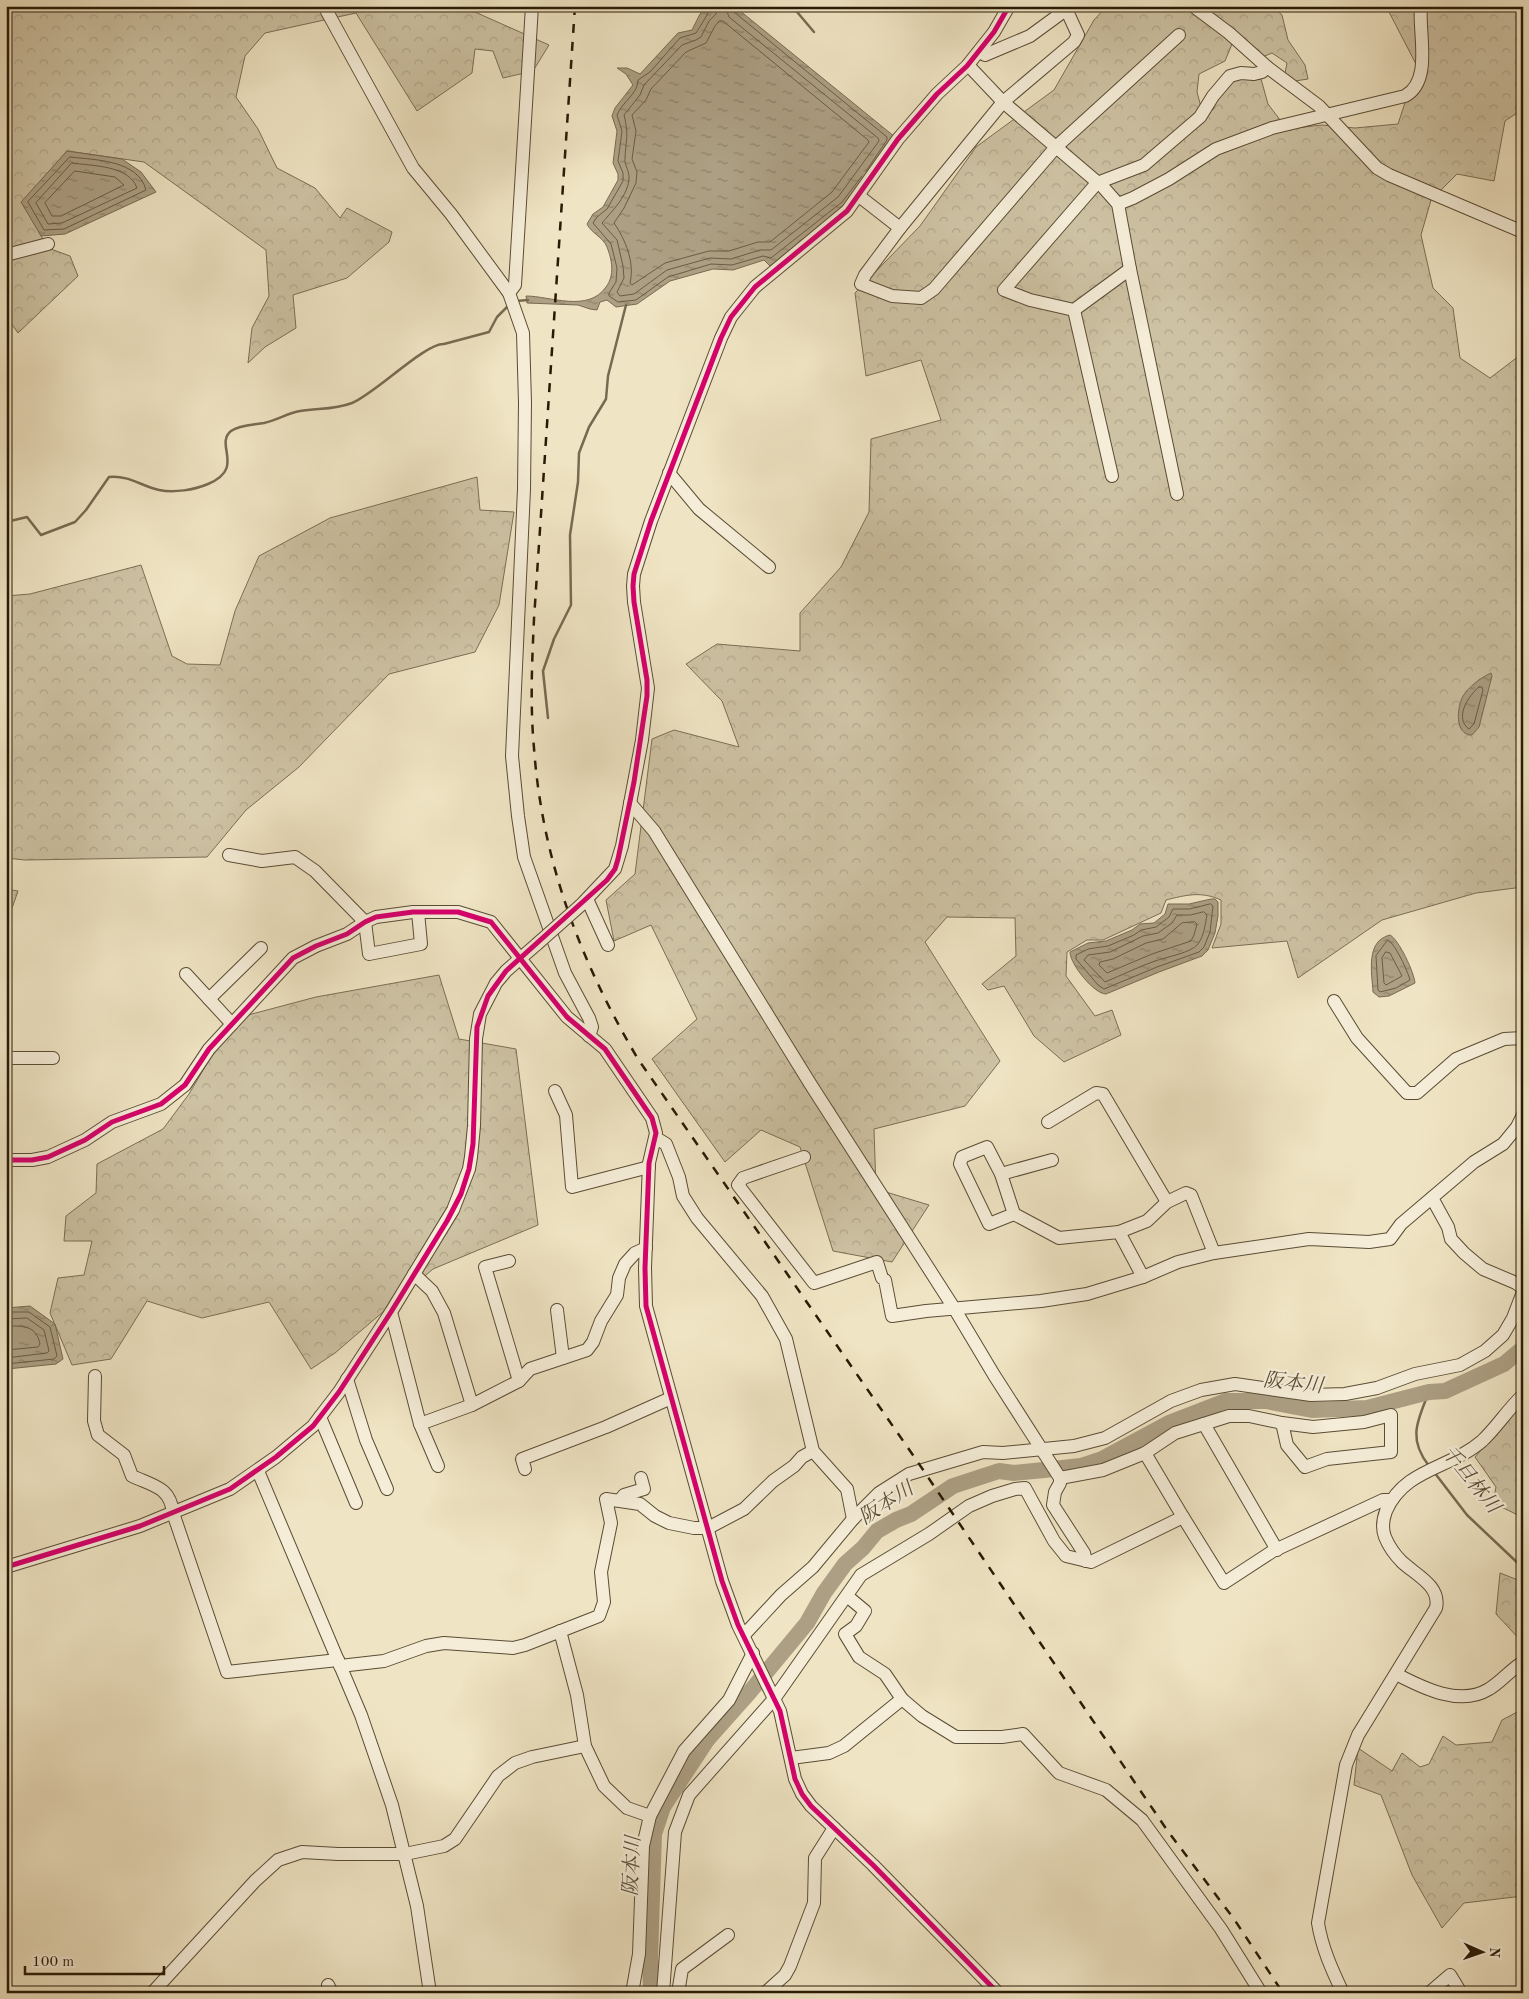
<svg xmlns="http://www.w3.org/2000/svg" width="1529" height="1999" font-family="'Old Standard TT','Noto Serif JP',serif">
<style>
.forest{fill:url(#forest-crowns);stroke:#7b6e54}
.water{fill:url(#water-ripples);stroke:#786a51}
.lines{fill:none;stroke-linecap:round;stroke-linejoin:round}
.shore{stroke:#6a5c44;stroke-width:1}
.stream{stroke:#786a51;stroke-width:2.5}
.river{stroke:#ac9f83;stroke-width:16}
.minor-casing{stroke:#5a4c35;stroke-width:14}
.minor{stroke:#f5edd8;stroke-width:12}
.rail{stroke:#291a06;stroke-width:2.5;stroke-dasharray:9 9;stroke-linecap:butt}
.minor-bridge-casing{stroke:#5a4c35;stroke-width:14;stroke-linecap:butt}
.minor-bridge{stroke:#f5edd8;stroke-width:12}
.cycleway-casing{stroke:#f5edd8;stroke-width:8}
.cycleway{stroke:#d6006c;stroke-width:5}
.labels{text-anchor:middle;dominant-baseline:central;stroke-width:4.5;stroke-linejoin:round;paint-order:stroke}
.water-label{font-size:20px;font-style:italic;fill:#5d4f38;stroke:#f5edd8}
</style>
<defs>
<pattern id="forest-crowns" width="20" height="18" patternUnits="userSpaceOnUse" patternTransform="scale(1.25)"><rect width="20" height="18" fill="#cdc2a3"/><path d="M2 6a3 3 0 1 1 6 0M12 15a3 3 0 1 1 6 0" fill="none" stroke="#b0a68b"/></pattern>
<pattern id="water-ripples" width="26" height="14" patternUnits="userSpaceOnUse" patternTransform="scale(1.25)"><rect width="26" height="14" fill="#ac9f83"/><path d="M2 4q2-2 4 0t4 0M15 11q2-2 4 0t4 0" fill="none" stroke="#8c8169"/></pattern>
</defs>
<rect width="100%" height="100%" fill="#efe4c3"/>
<filter id="stains"><feTurbulence type="fractalNoise" baseFrequency=".004" numOctaves="4"/><feColorMatrix values="0 0 0 0 .2 0 0 0 0 .09 0 0 0 0 .02 0 0 0 .5 -.17"/></filter>
<radialGradient id="worn" r=".72"><stop offset=".6" stop-color="#630" stop-opacity="0"/><stop offset="1" stop-color="#630" stop-opacity=".3"/></radialGradient>
<!-- forest -->
<g class="forest">
<polygon points="6,6 466,6 466,8 549,45 533,71 503,78 493,51 475,49 472,73 417,111 356,13 265,33 245,56 236,97 258,129 277,168 315,188 340,218 347,208 392,232 389,242 347,278 293,295 296,328 265,347 248,363 252,328 269,296 266,250 144,162 67,151 22,202 48,248 70,256 78,276 18,333 6,316"/>
<path d="M 1107,6 L 1272,6 L 1282,15 L 1288,40 L 1305,65 L 1308,79 L 1295,81 L 1285,73 L 1287,63 L 1272,53 L 1260,58 L 1232,44 L 1225,61 L 1199,74 L 1197,92 L 1201,107 L 1213,110 C 1223,82 1232,76 1261,79 L 1268,104 L 1287,129 L 1322,125 L 1355,128 L 1398,124 L 1417,66 L 1389,12 L 1395,6 L 1523,6 L 1523,109 L 1505,121 L 1494,181 L 1457,174 L 1431,200 L 1421,235 L 1433,288 L 1453,308 L 1460,358 L 1490,378 L 1523,353 L 1523,887 L 1476,893 L 1382,920 L 1298,978 L 1287,941 L 1212,948 L 1221,924 L 1221,900 C 1201,891 1186,895 1166,900 L 1161,913 L 1103,940 L 1087,940 L 1067,952 L 1066,976 L 1095,1016 L 1112,1010 L 1121,1035 L 1064,1062 L 1034,1036 L 1004,986 L 988,990 L 982,984 L 1016,956 L 1015,918 L 947,917 L 925,942 L 1000,1061 L 965,1106 L 874,1129 L 876,1189 L 929,1205 L 892,1262 L 833,1251 L 800,1147 L 761,1130 L 725,1162 L 652,1059 L 697,1019 L 651,925 L 614,941 L 606,900 L 635,874 L 652,739 L 674,730 L 739,747 L 722,701 L 686,664 L 717,644 L 800,651 L 800,613 L 841,567 L 869,512 L 871,439 L 941,420 L 921,360 L 866,376 L 855,293 L 920,226 L 976,147 L 1054,90 L 1094,20 Z"/>
<polygon points="477,477 480,510 514,512 499,605 475,652 389,674 299,767 246,810 207,857 25,860 6,858 6,596 30,594 141,565 172,656 187,664 220,665 235,611 259,556 330,518"/>
<polygon points="6,889 18,891 11,911 6,984"/>
<polygon points="439,975 459,1039 516,1049 538,1225 433,1269 335,1353 311,1369 269,1302 202,1318 147,1301 111,1359 72,1365 50,1313 58,1278 84,1275 92,1241 64,1241 66,1216 96,1193 97,1164 163,1129 189,1094 233,1019 316,997"/>
<polygon points="1523,1402 1523,1522 1520,1516 1493,1503 1496,1487 1475,1457"/>
<polygon points="1500,1573 1523,1582 1523,1596 1518,1605 1523,1611 1523,1643 1496,1614"/>
<polygon points="1523,1709 1523,1896 1464,1903 1442,1928 1412,1875 1381,1795 1354,1785 1358,1748 1392,1771 1402,1753 1420,1767 1429,1764 1443,1736 1456,1745 1492,1742 1502,1720"/>
</g>
<!-- water -->
<g class="water">
<path d="M 708,6 L 734,6 L 895,137 L 846,205 L 770,266 L 764,260 L 733,270 L 713,269 L 670,281 L 637,304 L 616,307 L 607,300 L 600,302 L 597,310 L 590,309 L 578,305 L 527,303 L 526,296 C 550,296 588,313 606,287 C 615,275 612,260 607,247 C 603,237 591,233 587,224 L 593,214 L 603,207 L 618,180 L 618,174 L 613,163 L 617,131 L 612,116 L 615,108 L 633,85 L 626,74 L 617,68 L 627,68 L 640,74 L 678,33 L 692,30 L 700,14 Z"/>
<polygon points="67,151 122,159 141,172 156,192 65,234 41,236 21,202"/>
<path d="M 1491,673 L 1492,676 L 1479,727 L 1472,735 C 1454,735 1457,707 1463,696 C 1469,687 1480,678 1491,673 Z"/>
<path d="M 1211,899 L 1215,899 L 1218,902 L 1218,916 L 1215,933 L 1208,950 L 1202,956 L 1159,972 L 1106,994 C 1094,994 1070,964 1070,952 L 1088,943 L 1106,941 L 1132,930 L 1140,924 L 1154,923 L 1165,914 L 1168,904 L 1189,904 Z"/>
<path d="M 1390,935 C 1399,940 1414,972 1415,983 L 1389,996 L 1379,997 L 1373,992 C 1372,973 1365,941 1390,935 Z"/>
<polygon points="30,1306 55,1324 63,1359 56,1364 7,1369 6,1308"/>
</g>
<g class="lines">
<!-- shore -->
<g class="shore">
<path d="M 711,6 C 711,10 699,28 696,33 L 680,38 L 650,72 L 638,80 C 638,94 622,102 617,115 L 622,131 L 618,161 L 623,173 L 623,181 L 607,209 L 597,217 L 593,223 L 611,244 L 617,268 L 616,282 L 609,293 L 609,296 L 618,302 L 636,300 L 668,277 L 711,264 L 732,265 L 763,256 L 771,258 L 842,202 L 862,176"/>
<path d="M 718,6 L 716,14 L 709,21 L 701,37 L 696,40 L 682,45 L 644,85 L 640,95 L 624,115 C 629,135 626,138 625,158 C 624,164 629,170 629,177 C 629,195 612,211 602,223 L 617,240 L 623,266 L 624,278 L 617,292 L 620,296 L 634,294 L 667,270 L 710,258 L 731,259 L 760,250 L 771,250 L 838,197 L 879,141 L 878,138 L 729,17 L 725,6"/>
<polyline points="732,6 734,12 887,137 887,140 866,171"/>
<path d="M 720,21 L 723,21 L 868,140 L 869,142 L 832,192 L 770,242 L 758,242 L 729,251 L 709,251 L 665,263 L 632,285 L 630,283 C 635,262 625,239 614,223 L 624,208 L 636,183 L 637,172 L 632,159 L 636,131 L 632,115 L 646,100 L 651,89 L 686,52 L 706,43 L 715,26 Z"/>
<path d="M 70,157 C 96,160 138,160 146,190 L 64,229 L 44,230 L 28,202 Z"/>
<path d="M 72,163 C 92,166 129,165 137,188 L 62,223 L 48,224 L 36,203 Z"/>
<polygon points="75,171 115,177 124,185 61,216 52,216 45,203"/>
<path d="M 1479,687 L 1482,687 L 1483,690 L 1474,724 L 1469,729 C 1454,718 1468,696 1479,687 Z"/>
<polygon points="1211,904 1213,906 1210,932 1204,947 1199,952 1157,967 1104,989 1098,985 1076,959 1076,955 1088,949 1108,946 1134,935 1141,930 1156,927 1169,917 1173,909 1189,909"/>
<path d="M 1204,912 L 1207,915 C 1205,925 1204,936 1198,944 C 1191,953 1166,957 1155,961 C 1138,967 1122,975 1105,982 L 1084,960 L 1088,955 L 1110,952 L 1143,936 L 1158,933 L 1172,923 L 1177,915 L 1190,915 Z"/>
<polygon points="1195,922 1197,924 1194,935 1191,941 1152,954 1107,973 1099,965 1100,962 1113,959 1146,943 1163,939 1182,923"/>
<path d="M 1388,940 C 1395,943 1408,972 1410,980 L 1396,988 L 1380,992 L 1378,990 L 1376,956 Z"/>
<polygon points="1386,952 1390,953 1402,976 1386,985 1384,983 1382,958"/>
<polyline points="6,1312 29,1312 50,1327 57,1356 54,1359 6,1364"/>
<polyline points="6,1319 27,1318 44,1330 49,1351 47,1353 6,1358"/>
<path d="M 6,1326 C 23,1326 36,1325 40,1344 L 38,1347 L 6,1350"/>
</g>
<!-- stream -->
<g class="stream">
<polyline points="792,6 814,32"/>
<polyline points="516,301 528,300"/>
<path d="M 6,522 L 27,517 L 41,535 L 75,522 L 86,510 L 109,477 C 129,475 141,486 159,490 C 174,493 194,490 208,484 C 246,468 214,445 231,431 C 240,425 254,425 264,423 C 277,420 288,413 300,411 C 319,408 334,410 352,403 C 376,393 425,343 444,344 L 489,332 L 497,317 L 509,305"/>
<polyline points="548,718 543,671 554,639 571,605 570,535 578,482 579,453 589,427 606,399 608,376 626,305"/>
<path d="M 1429,1466 C 1407,1438 1418,1420 1429,1392"/>
<polyline points="1434,1472 1467,1515 1523,1568"/>
</g>
<!-- river -->
<polyline class="river" points="651,1993 650,1958 654,1834 663,1807 707,1740 748,1694 807,1623 824,1593 845,1564 863,1548 877,1531 896,1520 911,1514 953,1486 999,1471 1014,1473 1044,1470 1081,1466 1102,1459 1169,1423 1226,1401 1266,1401 1312,1410 1367,1408 1429,1392 1445,1391 1504,1364 1523,1348"/>
<!-- minor casing -->
<g class="minor-casing">
<g id="minor">
<polyline points="324,6 413,168 451,214 509,293 523,333 525,403 524,489 512,756 518,816 524,857 565,973 589,1018 592,1027 589,1036"/>
<polyline points="1193,6 1229,33 1267,67 1319,106 1377,168 1389,175 1523,232"/>
<polyline points="1067,11 1078,35 1074,42 1003,102 900,228 865,275 861,284 892,296 921,298 934,289 1056,147 1179,35"/>
<polyline points="979,52 985,55 1030,36 1071,6"/>
<polyline points="968,65 1003,102 1103,187 1118,204 1130,269 1177,494"/>
<polyline points="859,196 900,228"/>
<path d="M 1118,204 L 1133,198 L 1169,179 L 1216,149 L 1272,128 L 1405,96 C 1433,81 1418,32 1421,6"/>
<polyline points="6,255 48,244"/>
<polyline points="1130,269 1074,310 1030,300 1004,290 1097,183 1144,165 1200,117 1213,96 1230,76 1241,73 1254,74 1262,72 1267,67"/>
<polyline points="509,293 515,285 532,6"/>
<polyline points="1074,310 1112,476"/>
<polyline points="669,473 699,509 769,567"/>
<polyline points="630,803 654,831 811,1085 954,1308 994,1375 1060,1478 1060,1483 1055,1492 1053,1505 1084,1553 1086,1561"/>
<polyline points="229,855 262,861 295,857 315,871 365,922 369,954 421,944 418,912"/>
<polyline points="587,899 608,945"/>
<polyline points="581,905 615,869 622,846 642,740 648,688 634,602 633,586 634,574 651,521 721,338 731,317 755,287 847,211 898,139 937,94 967,66 994,32 1009,6"/>
<polyline points="186,974 232,1024"/>
<polyline points="209,999 261,948"/>
<polyline points="1334,1001 1357,1038 1407,1093 1417,1093 1456,1059 1504,1039 1523,1038"/>
<polyline points="6,1058 53,1058"/>
<polyline points="555,1091 566,1115 572,1187 649,1167"/>
<polyline points="1048,1122 1096,1093 1103,1094 1167,1202"/>
<polyline points="656,1138 666,1144 679,1177 683,1196 697,1218 762,1296 786,1339 813,1451 847,1489 853,1519"/>
<polygon points="987,1147 1001,1174 1014,1214 989,1224 960,1164 962,1157"/>
<polyline points="804,1157 743,1178 738,1185 814,1283 877,1262 882,1278 885,1280 892,1316 926,1311 1041,1301 1087,1294 1143,1277 1178,1262 1214,1253 1309,1239 1369,1242 1390,1239 1401,1224 1474,1162 1503,1144 1517,1127 1523,1115"/>
<polyline points="6,1160 32,1160 48,1157 85,1140 112,1122 161,1104 185,1085 209,1049 293,958 316,946 347,934 365,922 376,917 413,912 458,912 491,922 567,1017 605,1049 652,1118 656,1133 649,1163 645,1268 646,1306 722,1581 738,1625 780,1711 795,1779 802,1794 811,1806 873,1865 998,1993"/>
<polyline points="1001,1174 1052,1160"/>
<polyline points="1432,1198 1448,1227 1451,1239 1464,1253 1483,1269 1516,1283 1523,1288"/>
<polyline points="1014,1214 1059,1238 1119,1232 1143,1277"/>
<polyline points="1119,1232 1147,1221 1167,1202 1186,1193 1191,1195 1214,1253"/>
<polyline points="509,1261 485,1267 519,1381"/>
<polyline points="414,1274 432,1291 444,1313 472,1405"/>
<polyline points="557,1310 563,1358"/>
<polyline points="391,1312 420,1424 472,1405 519,1381 530,1369 587,1350 593,1342 601,1321 617,1295 619,1278 625,1264 635,1253 646,1248"/>
<path d="M 95,1376 L 94,1421 L 98,1435 L 124,1455 L 132,1476 C 154,1486 170,1487 173,1513 L 227,1672 L 338,1660"/>
<polyline points="347,1379 366,1440 387,1489"/>
<polyline points="320,1417 356,1503"/>
<polyline points="420,1424 438,1466"/>
<polyline points="1204,1424 1277,1550"/>
<polyline points="1145,1453 1183,1517"/>
<polyline points="525,1469 522,1459 606,1427 671,1398"/>
<polyline points="258,1471 361,1715 392,1805 417,1906 430,1993"/>
<polyline points="1060,1478 1103,1470 1145,1453 1175,1433 1229,1416 1249,1416 1282,1423 1313,1427 1364,1422 1391,1415 1391,1452 1327,1459 1305,1467 1287,1445 1282,1423"/>
<polyline points="620,1500 624,1495 644,1489 641,1478"/>
<polyline points="6,1567 140,1526 230,1489 276,1457 313,1426 339,1392 391,1312 453,1210 469,1169 471,1157 474,1126 476,1039 480,1014 496,983 506,971 537,944"/>
<polyline points="847,1596 865,1611 856,1626 845,1634 859,1657 885,1674 902,1699 922,1716 956,1737 1002,1737 1023,1734 1059,1773 1106,1790 1142,1820 1221,1929 1261,1993"/>
<polyline points="560,1631 577,1695 585,1746 604,1786 627,1808 650,1816"/>
<polyline points="744,1635 781,1595 813,1567 853,1519 879,1493 909,1474 983,1452 1003,1453 1074,1446 1105,1438 1171,1401 1201,1390 1235,1384 1311,1395 1345,1394 1377,1388 1415,1374 1460,1365 1485,1351 1503,1335 1513,1318 1523,1292"/>
<polyline points="340,1666 384,1661 426,1646 444,1643 513,1648 525,1645 599,1616 604,1602 601,1572 611,1523 606,1499 640,1504 655,1516 669,1523 694,1528 708,1528 744,1509 773,1481 794,1466 802,1457 813,1451"/>
<path d="M 1396,1674 C 1423,1688 1460,1707 1489,1689 C 1501,1682 1510,1670 1523,1662"/>
<polyline points="791,1758 829,1753 844,1746 902,1699"/>
<polyline points="328,1985 332,1993"/>
<polyline points="152,1993 255,1881 278,1860 302,1852 338,1854 405,1854 444,1846 455,1839 498,1776 515,1763 532,1757 585,1746"/>
<polyline points="632,1993 639,1954 643,1846 650,1816 684,1751 729,1700 753,1653"/>
<polyline points="663,1993 675,1832 689,1795 774,1699 861,1575 929,1534 969,1506 992,1496 1015,1489 1025,1488 1054,1541 1066,1556 1091,1562 1183,1517 1224,1583 1273,1551 1383,1500 1391,1500"/>
<polyline points="678,1993 682,1969 728,1935"/>
<polyline points="765,1993 785,1975 790,1966 814,1903 815,1858 834,1828"/>
<path d="M 1343,1993 C 1332,1970 1322,1948 1318,1923 L 1346,1765 L 1358,1735 L 1436,1608 C 1441,1586 1416,1575 1402,1562 C 1395,1555 1389,1547 1385,1537 C 1382,1529 1383,1519 1386,1511 C 1405,1468 1450,1469 1482,1441 C 1497,1427 1508,1409 1523,1395"/>
<polyline points="1429,1993 1450,1975 1461,1993"/>
</g>
</g>
<!-- minor -->
<use href="#minor" class="minor"/>
<!-- rail -->
<path class="rail" d="M 575,6 L 534,619 C 532,662 530,705 534,748 C 542,861 581,963 638,1059 L 915,1458 L 1167,1830 L 1234,1919 L 1283,1993"/>
<!-- minor-bridge casing -->
<g class="minor-bridge-casing">
<polyline id="minor-bridge" points="537,944 581,905"/>
</g>
<!-- minor-bridge -->
<use href="#minor-bridge" class="minor-bridge"/>
<!-- cycleway casing -->
<g class="cycleway-casing">
<g id="cycleway">
<polyline points="6,1160 32,1160 48,1157 85,1140 112,1122 161,1104 185,1085 209,1049 293,958 316,946 347,934 365,922 376,917 413,912 458,912 491,922 567,1017 605,1049 652,1118 656,1133 649,1163 645,1268 646,1306 722,1581 738,1625 780,1711 795,1779 802,1794 811,1806 873,1865 998,1993"/>
<polyline points="6,1567 140,1526 230,1489 276,1457 313,1426 339,1392 391,1312 447,1221 461,1194 469,1169 473,1144 477,1027 488,996 506,971 607,880 615,869 618,859 634,782 647,696 647,680 634,602 633,586 634,574 651,521 721,338 731,317 755,287 847,211 898,139 937,94 967,66 994,32 1009,6"/>
</g>
</g>
<!-- cycleway -->
<use href="#cycleway" class="cycleway"/>
</g>
<g class="labels">
<!-- water labels -->
<g class="water-label">
<text transform="translate(1293 1384) rotate(6)">阪本川</text>
<text transform="translate(1470 1480) rotate(51)">千旦林川</text>
<text transform="translate(887 1504) rotate(-33)">阪本川</text>
<text transform="translate(633 1866) rotate(-87)">阪本川</text>
</g>
</g>
<!-- margin -->
<rect width="1529" height="1999" fill="none" stroke="#efe4c3" stroke-width="25"/>
<rect x="8" y="8" width="1514" height="1984" fill="none" stroke="#291a06" stroke-width="2.5"/>
<rect x="12" y="12" width="1504" height="1974" fill="none" stroke="#291a06"/>
<!-- north arrow -->
<g transform="translate(1482 1952) rotate(92)" stroke="#f5edd8" stroke-width="4" paint-order="stroke">
<path d="M0-4L9 19L0 12L-9 19Z" fill="#291a06"/>
<text y="-8" font-size="14" font-weight="bold" text-anchor="middle" fill="#291a06">N</text>
</g>
<!-- scale -->
<path d="M25 1966v8h139v-8" fill="none" stroke="#291a06" stroke-width="2.5"/>
<text x="32" y="1966" font-size="15" fill="#291a06" stroke="#f5edd8" stroke-width="4" paint-order="stroke">100 m</text>
<rect width="100%" height="100%" filter="url(#stains)"/>
<rect width="100%" height="100%" fill="url(#worn)"/>
</svg>
